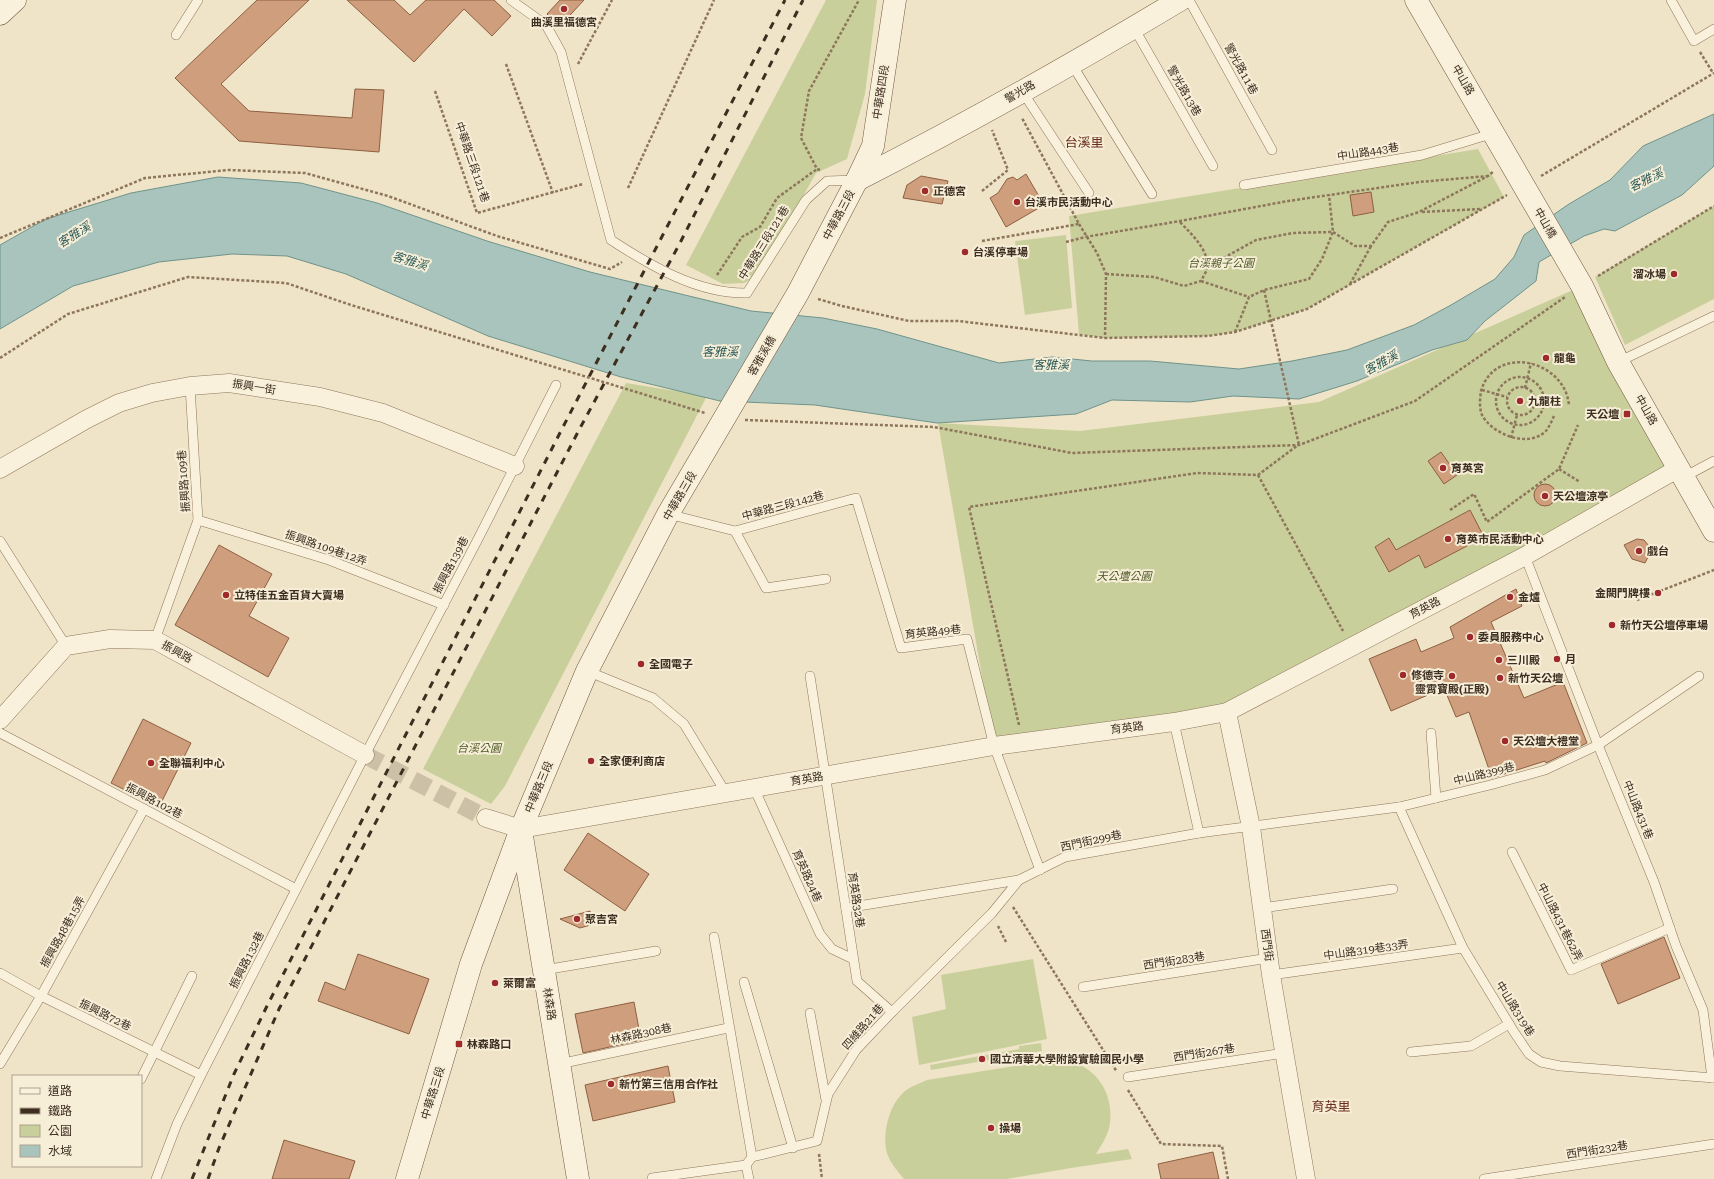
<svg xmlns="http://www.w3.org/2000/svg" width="1714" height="1179" font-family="'Roboto Serif','Noto Sans TC',serif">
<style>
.green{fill:#c9cf9b}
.water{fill:#a9c4bc;stroke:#6f938a}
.building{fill:#cf9f7d;stroke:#8d5f41}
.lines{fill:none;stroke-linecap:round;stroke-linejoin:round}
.street-tunnel{stroke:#ccc0a6;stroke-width:18;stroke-dasharray:18 9;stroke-linecap:butt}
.lane-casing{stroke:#8d765c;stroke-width:10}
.street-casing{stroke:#8d765c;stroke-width:19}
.secondary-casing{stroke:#6f573f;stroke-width:23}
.path{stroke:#8d765c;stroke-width:2.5;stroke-dasharray:3 2;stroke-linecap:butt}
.lane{stroke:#faf1dc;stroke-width:9}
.street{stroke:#faf1dc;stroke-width:18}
.secondary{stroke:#faf1dc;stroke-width:22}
.rail{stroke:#3d2e20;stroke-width:3;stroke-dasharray:7 7;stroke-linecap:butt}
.path-bridge{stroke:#8d765c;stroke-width:2.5;stroke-dasharray:3 2;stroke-linecap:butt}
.poi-dot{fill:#9e2a2b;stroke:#f7eed8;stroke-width:1.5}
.labels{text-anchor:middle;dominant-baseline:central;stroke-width:4;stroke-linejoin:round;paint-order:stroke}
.poi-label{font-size:11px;font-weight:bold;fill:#3d2e20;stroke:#f7eed8;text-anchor:start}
.street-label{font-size:11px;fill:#3d2e20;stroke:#f7eed8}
.park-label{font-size:11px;font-style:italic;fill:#4d5a26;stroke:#f7eed8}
.water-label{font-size:12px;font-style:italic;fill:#2f5d5a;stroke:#f7eed8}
.quarter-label{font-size:13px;fill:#6b2e1e;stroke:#f7eed8}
</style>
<rect width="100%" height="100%" fill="#f0e4c8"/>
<!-- green -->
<g class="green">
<polygon points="826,0 877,0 865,94 847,159 816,173 759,275 744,283 723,284 686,265"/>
<polygon points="1478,149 1504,197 1307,309 1235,332 1208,336 1105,338 1079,334 1069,216"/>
<polygon points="1714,206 1714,299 1625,345 1595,277"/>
<polygon points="1066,235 1072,308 1025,315 1015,241"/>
<polygon points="1582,286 1679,468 1227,712 994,746 938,423 1080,431 1319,402"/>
<polygon points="626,383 707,396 505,786 491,804 423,769"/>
<polygon points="1033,959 1047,1039 919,1065 912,1017 946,1009 941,975"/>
<polygon points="1041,1043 1042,1051 931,1070 930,1065 1019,1049 1019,1046"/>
<path d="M 1059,1059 C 1092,1062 1114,1089 1110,1123 C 1109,1134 1102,1144 1096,1154 L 1128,1149 L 1132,1159 L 1071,1168 L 1007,1179 L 904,1179 C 898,1172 892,1165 888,1156 C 881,1139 888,1108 901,1095 C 908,1087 918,1084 927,1080 Z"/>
</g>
<!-- water -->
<polygon class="water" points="1714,114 1714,166 1682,195 1615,231 1604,229 1584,236 1539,262 1536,281 1485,321 1467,340 1432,350 1357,381 1299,399 1233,396 1190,402 1112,400 1076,414 937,423 815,405 720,401 621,377 488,336 346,274 287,256 232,254 159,262 73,286 0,329 0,245 46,219 131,193 218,177 301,183 377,203 487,241 590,272 751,311 823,318 877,329 999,363 1052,357 1092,361 1150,361 1239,369 1292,361 1347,350 1414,325 1451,305 1495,279 1514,257 1524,235 1569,204 1610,180 1643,146"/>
<!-- building -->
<g class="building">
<polygon points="257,0 309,0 221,84 249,111 352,118 355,89 384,90 379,152 239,141 175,78"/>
<polygon points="347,0 394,0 410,15 426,0 494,0 511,16 492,36 464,9 414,62"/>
<polygon points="560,0 584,0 560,26 547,14"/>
<polygon points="1026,174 1044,205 1006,227 990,198 998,193 1007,179 1013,177 1017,180"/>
<polygon points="921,176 948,181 942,204 903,198 907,185"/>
<polygon points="1371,192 1374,212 1353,216 1350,195"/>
<polygon points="1441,452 1457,475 1444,484 1428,461"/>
<circle cx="1545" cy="495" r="11"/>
<polygon points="1470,510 1484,537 1425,568 1419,555 1389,572 1375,547 1389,538 1396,550"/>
<polygon points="1637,539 1644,540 1649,546 1650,553 1645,563 1632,559 1624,545"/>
<polygon points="219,545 272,574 249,616 289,638 268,677 175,625"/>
<polygon points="1516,589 1522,606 1491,622 1524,698 1563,682 1587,743 1546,763 1545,761 1492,778 1469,712 1456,717 1444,688 1391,711 1369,659 1416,639 1421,652 1454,638 1450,627"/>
<polygon points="143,719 191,743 159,807 111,783"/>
<polygon points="588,833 649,874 625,911 564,870"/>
<polygon points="590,911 594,924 580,928 560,919"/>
<polygon points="1664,937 1680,978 1618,1004 1601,964"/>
<polygon points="358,954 429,979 409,1034 318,1001 325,982 345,990"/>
<polygon points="634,1002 641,1040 583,1053 575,1014"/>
<polygon points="668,1066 675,1102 593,1121 585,1085"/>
<polygon points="284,1140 355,1161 349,1179 272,1179"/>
<polygon points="1213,1152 1219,1179 1161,1179 1158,1164"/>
</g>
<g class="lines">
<!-- street-tunnel -->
<polyline class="street-tunnel" points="365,755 486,818"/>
<!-- lane casing -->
<g class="lane-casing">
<g id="lane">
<path d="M 511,0 L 546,25 L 561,52 L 611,240 C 651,266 698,294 747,293 L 806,200 L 827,181 L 856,180"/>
<polyline points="1189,0 1272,150"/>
<polyline points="1671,0 1694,41 1714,29"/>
<polyline points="1134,28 1213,166"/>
<polyline points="176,35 198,0"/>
<polyline points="1071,63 1152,194"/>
<polyline points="1022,91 1089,193"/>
<polyline points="1244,185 1422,155 1494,133"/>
<polyline points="1618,362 1714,316"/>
<polyline points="1684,477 1714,461"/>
<polyline points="668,514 735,531 856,498 901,648 967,639 994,746 1040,870"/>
<polyline points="198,520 329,560 444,605"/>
<polyline points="735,531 766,588 826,579"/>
<polyline points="0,541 66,646"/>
<polyline points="1525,556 1598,745 1654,882 1676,946 1703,1010 1712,1078"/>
<polyline points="155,640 198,520 190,386"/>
<polyline points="587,671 653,698 684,724 726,793"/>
<polyline points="810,676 857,981 892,1012"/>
<polyline points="1174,722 1199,833"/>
<polyline points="0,733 296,889"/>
<polyline points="1431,733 1436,798"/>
<polyline points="754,788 820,934 832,949 853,959"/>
<polyline points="1399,807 1463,948 1514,1032 1529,1054 1541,1062 1560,1066 1714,1078"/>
<polyline points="1512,852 1571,970 1670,928"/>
<polyline points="846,908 1019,880 1065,857 1199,833 1399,807 1490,785 1545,770 1598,745 1699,676"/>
<polyline points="1262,908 1393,889"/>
<polyline points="714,937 752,1157"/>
<polyline points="544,970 656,951"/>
<polyline points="0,973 41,996 201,1075"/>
<polyline points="1271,975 1463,948"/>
<polyline points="744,982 793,1148"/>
<polyline points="1083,987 1269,958"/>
<polyline points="810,1013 826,1100"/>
<polyline points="1411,1052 1471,1046 1509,1024"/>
<polyline points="0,1064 41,996 144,809"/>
<polyline points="559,1064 728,1028"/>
<polyline points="1128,1077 1284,1053"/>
<polyline points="141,1079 192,976"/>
<polyline points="652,1178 746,1165"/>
<polyline points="156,1179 177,1124 201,1075 365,755 478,539 556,385"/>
<polyline points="749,1179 746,1165 752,1157 817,1141 828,1094 856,1050 892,1012 992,913 1019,880"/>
<polyline points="1484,1179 1714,1144"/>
</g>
</g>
<!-- street casing -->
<g class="street-casing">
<g id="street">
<polyline points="0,469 87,419 119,403 152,393 190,386 229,383 320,397 383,413 515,466"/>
<polyline points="1227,712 1251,827 1271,975 1306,1179"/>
<polyline points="0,720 66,646 110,639 155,640 365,755"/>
<polyline points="486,818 521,829 994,746 1174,722 1227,712 1525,556 1679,468"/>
</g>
</g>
<!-- secondary casing -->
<g class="secondary-casing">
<g id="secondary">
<polyline points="1416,0 1582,286 1618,362 1714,531"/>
<polyline points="0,14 15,0"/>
<path d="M 857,180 C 967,124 1075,63 1180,0"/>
<polyline points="521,830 578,1179"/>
<polyline points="407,1179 471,964 521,829 587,671 668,514 798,293 857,180 873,146 895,0"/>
</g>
</g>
<!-- path -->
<g class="path">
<polyline points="1700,52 1713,73"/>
<polyline points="506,64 553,193"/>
<polyline points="578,64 612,0"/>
<polyline points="435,91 477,213 583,184"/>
<polyline points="820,170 817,169 801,138 809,91 859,0"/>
<polyline points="1541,176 1714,73"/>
<polyline points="628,188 714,0"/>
<polyline points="982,191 1008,170 992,130"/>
<polyline points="1422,212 1481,209"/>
<path d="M 1180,222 C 1194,237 1204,245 1209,266 L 1256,240 L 1293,233 L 1333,232 L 1355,246 L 1371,246 L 1388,222 L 1419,212 L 1488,176 L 1494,171"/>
<polyline points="1079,224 1097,253 1106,274 1105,338"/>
<polyline points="0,238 145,178 229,170 305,173 388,196 497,236 610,269 622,262"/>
<polyline points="982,241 1079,224 1022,118"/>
<polyline points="1066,242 1085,237 1180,221 1288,201 1419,182 1488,176"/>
<polyline points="1106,274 1154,277 1184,286 1201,281 1209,266"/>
<polyline points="717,275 742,237 760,227 777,198 817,169"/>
<polyline points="1598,276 1714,206"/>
<polyline points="1201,281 1249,297"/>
<polyline points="1350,284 1371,246"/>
<polyline points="818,299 842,306 909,321 958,321 1105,338 1208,336 1235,332 1307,309 1507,195"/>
<polyline points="1235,332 1249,297 1264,290 1309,279 1322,259 1333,232 1329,195"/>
<polyline points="0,358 68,314 188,277 286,283 351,305 705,413"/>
<circle cx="1520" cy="401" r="24"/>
<circle cx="1521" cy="401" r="14"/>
<polyline points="1525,388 1531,363"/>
<polyline points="1482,390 1507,397"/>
<polyline points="1535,403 1552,407"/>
<path d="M 1554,416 C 1552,420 1549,428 1545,432 C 1527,448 1492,434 1482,415 C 1479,408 1480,398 1481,391 C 1495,343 1566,360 1569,406"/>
<polyline points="745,420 934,427 1072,453 1299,445 1415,401 1565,297"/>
<polyline points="1511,438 1517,415"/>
<polyline points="1559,469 1580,482"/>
<polyline points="1258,475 1343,631"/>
<polyline points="1450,510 1474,494 1487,522 1559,469 1578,425"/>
<polyline points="1637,600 1714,570"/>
<polyline points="1019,725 969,507 1197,473 1258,475 1298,445"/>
<polyline points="1013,907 1117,1072"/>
<polyline points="998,926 1006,942"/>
<polyline points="1128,1090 1161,1144 1222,1146 1228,1179"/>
<polyline points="819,1154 822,1179"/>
</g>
<!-- lane -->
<use href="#lane" class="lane"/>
<!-- street -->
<use href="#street" class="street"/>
<!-- secondary -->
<use href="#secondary" class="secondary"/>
<!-- rail -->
<g class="rail">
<polyline points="192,1179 234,1074 267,1006 564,425 785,0"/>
<polyline points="208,1179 219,1148 279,1009 579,430 680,243 803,0"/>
</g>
<!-- path-bridge -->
<polyline class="path-bridge" points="1264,290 1299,445"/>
</g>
<!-- markers -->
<g class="poi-dot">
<circle cx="564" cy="9" r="4"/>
<circle cx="925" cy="191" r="4"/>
<circle cx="1017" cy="202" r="4"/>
<circle cx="965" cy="252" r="4"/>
<circle cx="1674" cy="274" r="4"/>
<circle cx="1546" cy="358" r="4"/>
<circle cx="1520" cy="401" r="4"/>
<rect x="1623" y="410" width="8" height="8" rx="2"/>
<circle cx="1443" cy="468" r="4"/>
<circle cx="1545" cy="496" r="4"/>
<circle cx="1448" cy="539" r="4"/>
<circle cx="1639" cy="551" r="4"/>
<circle cx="1658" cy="593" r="4"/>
<circle cx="226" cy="595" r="4"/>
<circle cx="1510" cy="597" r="4"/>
<circle cx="1612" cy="625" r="4"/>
<circle cx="1470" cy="637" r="4"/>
<circle cx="1557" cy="659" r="4"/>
<circle cx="1499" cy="660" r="4"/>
<circle cx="641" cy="664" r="4"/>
<circle cx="1403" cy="675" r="4"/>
<circle cx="1452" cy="676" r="4"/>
<circle cx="1500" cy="678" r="4"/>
<circle cx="1505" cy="741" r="4"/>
<circle cx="591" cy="761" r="4"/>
<circle cx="151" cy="763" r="4"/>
<circle cx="577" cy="919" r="4"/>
<circle cx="495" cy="983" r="4"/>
<rect x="455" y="1040" width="8" height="8" rx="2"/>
<circle cx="982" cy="1059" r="4"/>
<circle cx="611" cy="1084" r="4"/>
<circle cx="991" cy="1128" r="4"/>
</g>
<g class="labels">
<!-- poi labels -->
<g class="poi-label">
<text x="564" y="22" text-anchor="middle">曲溪里福德宮</text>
<text x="933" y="191">正德宮</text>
<text x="1025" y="202">台溪市民活動中心</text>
<text x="973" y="252">台溪停車場</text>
<text x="1666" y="274" text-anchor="end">溜冰場</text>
<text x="1554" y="358">龍龜</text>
<text x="1528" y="401">九龍柱</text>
<text x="1619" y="414" text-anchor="end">天公壇</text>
<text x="1451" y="468">育英宮</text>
<text x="1553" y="496">天公壇涼亭</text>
<text x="1456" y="539">育英市民活動中心</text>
<text x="1647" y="551">戲台</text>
<text x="1650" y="593" text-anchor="end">金闕門牌樓</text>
<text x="234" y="595">立特佳五金百貨大賣場</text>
<text x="1518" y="597">金爐</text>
<text x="1620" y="625">新竹天公壇停車場</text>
<text x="1478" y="637">委員服務中心</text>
<text x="1565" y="659">月</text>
<text x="1507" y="660">三川殿</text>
<text x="649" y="664">全國電子</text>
<text x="1411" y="675">修德寺</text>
<text x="1508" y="678">新竹天公壇</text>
<text x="1452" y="689" text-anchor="middle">靈霄寶殿(正殿)</text>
<text x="1513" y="741">天公壇大禮堂</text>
<text x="599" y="761">全家便利商店</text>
<text x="159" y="763">全聯福利中心</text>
<text x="585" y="919">聚吉宮</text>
<text x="503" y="983">萊爾富</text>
<text x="467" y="1044">林森路口</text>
<text x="990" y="1059">國立清華大學附設實驗國民小學</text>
<text x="619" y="1084">新竹第三信用合作社</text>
<text x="999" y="1128">操場</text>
</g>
<!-- street labels -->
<g class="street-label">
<text transform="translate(1241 69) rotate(61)">警光路11巷</text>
<text transform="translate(1463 80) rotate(60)">中山路</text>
<text transform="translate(1184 91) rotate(60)">警光路13巷</text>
<text transform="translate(881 92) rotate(-81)">中華路四段</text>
<text transform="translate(1020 92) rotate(-30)">警光路</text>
<text transform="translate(1368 152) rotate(-9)">中山路443巷</text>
<text transform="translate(472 162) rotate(71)">中華路三段121巷</text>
<text transform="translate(839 215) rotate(-62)">中華路三段</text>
<text transform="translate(1545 223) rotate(60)">中山橋</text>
<text transform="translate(764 243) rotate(-58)">中華路三段121巷</text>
<text transform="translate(762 356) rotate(-60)">客雅溪橋</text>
<text transform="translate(254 387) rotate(9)">振興一街</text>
<text transform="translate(1646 410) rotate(60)">中山路</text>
<text transform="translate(184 481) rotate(-94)">振興路109巷</text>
<text transform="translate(680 496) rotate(-60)">中華路三段</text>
<text transform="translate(783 506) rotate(-15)">中華路三段142巷</text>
<text transform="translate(326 548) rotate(19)">振興路109巷12弄</text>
<text transform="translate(451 565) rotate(-62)">振興路139巷</text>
<text transform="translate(1425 608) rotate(-28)">育英路</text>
<text transform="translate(933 632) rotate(-6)">育英路49巷</text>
<text transform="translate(177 652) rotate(29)">振興路</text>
<text transform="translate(1127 728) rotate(-7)">育英路</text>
<text transform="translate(1484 774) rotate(-14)">中山路399巷</text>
<text transform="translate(807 779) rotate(-10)">育英路</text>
<text transform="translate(539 787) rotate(-67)">中華路三段</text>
<text transform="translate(154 801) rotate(28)">振興路102巷</text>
<text transform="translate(1638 810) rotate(68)">中山路431巷</text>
<text transform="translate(1091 841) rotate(-12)">西門街299巷</text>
<text transform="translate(807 876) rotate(66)">育英路24巷</text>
<text transform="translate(856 900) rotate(81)">育英路32巷</text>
<text transform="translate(1560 922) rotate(63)">中山路431巷62弄</text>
<text transform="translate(63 932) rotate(-61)">振興路48巷15弄</text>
<text transform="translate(1267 945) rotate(82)">西門街</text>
<text transform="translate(1366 950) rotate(-8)">中山路319巷33弄</text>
<text transform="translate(247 960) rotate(-63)">振興路132巷</text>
<text transform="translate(1174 961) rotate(-9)">西門街283巷</text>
<text transform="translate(549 1004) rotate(81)">林森路</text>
<text transform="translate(1515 1009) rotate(58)">中山路319巷</text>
<text transform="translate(105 1015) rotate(26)">振興路72巷</text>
<text transform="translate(863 1027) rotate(-49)">四維路21巷</text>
<text transform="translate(641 1034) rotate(-12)">林森路308巷</text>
<text transform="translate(1204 1053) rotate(-9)">西門街267巷</text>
<text transform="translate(433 1093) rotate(-73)">中華路三段</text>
<text transform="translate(1597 1150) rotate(-9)">西門街232巷</text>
</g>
<!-- park labels -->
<g class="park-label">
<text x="1221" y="263">台溪親子公園</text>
<text x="1124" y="576">天公壇公園</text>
<text x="479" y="748">台溪公園</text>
</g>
<!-- water labels -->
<g class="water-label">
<text transform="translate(1646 180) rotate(-26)">客雅溪</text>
<text transform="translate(74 235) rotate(-32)">客雅溪</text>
<text transform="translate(410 261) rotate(17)">客雅溪</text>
<text x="720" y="352">客雅溪</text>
<text transform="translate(1381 363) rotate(-29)">客雅溪</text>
<text x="1051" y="365">客雅溪</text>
</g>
<!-- quarter labels -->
<g class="quarter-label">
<text x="1084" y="142">台溪里</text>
<text x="1331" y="1106">育英里</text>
</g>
</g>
<!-- legend -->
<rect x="12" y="1075" width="130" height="92" fill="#f7eed8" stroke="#ada18e"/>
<rect x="20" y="1088" width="20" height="6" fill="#faf1dc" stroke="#ada18e"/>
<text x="48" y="1095" font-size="12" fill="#3d2e20">道路</text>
<rect x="20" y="1108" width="20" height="6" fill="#3d2e20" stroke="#ada18e"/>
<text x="48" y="1115" font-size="12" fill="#3d2e20">鐵路</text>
<rect x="20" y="1125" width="20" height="12" fill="#c9cf9b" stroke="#ada18e"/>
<text x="48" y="1135" font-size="12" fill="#3d2e20">公園</text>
<rect x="20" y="1145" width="20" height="12" fill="#a9c4bc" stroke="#ada18e"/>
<text x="48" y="1155" font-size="12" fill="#3d2e20">水域</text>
</svg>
